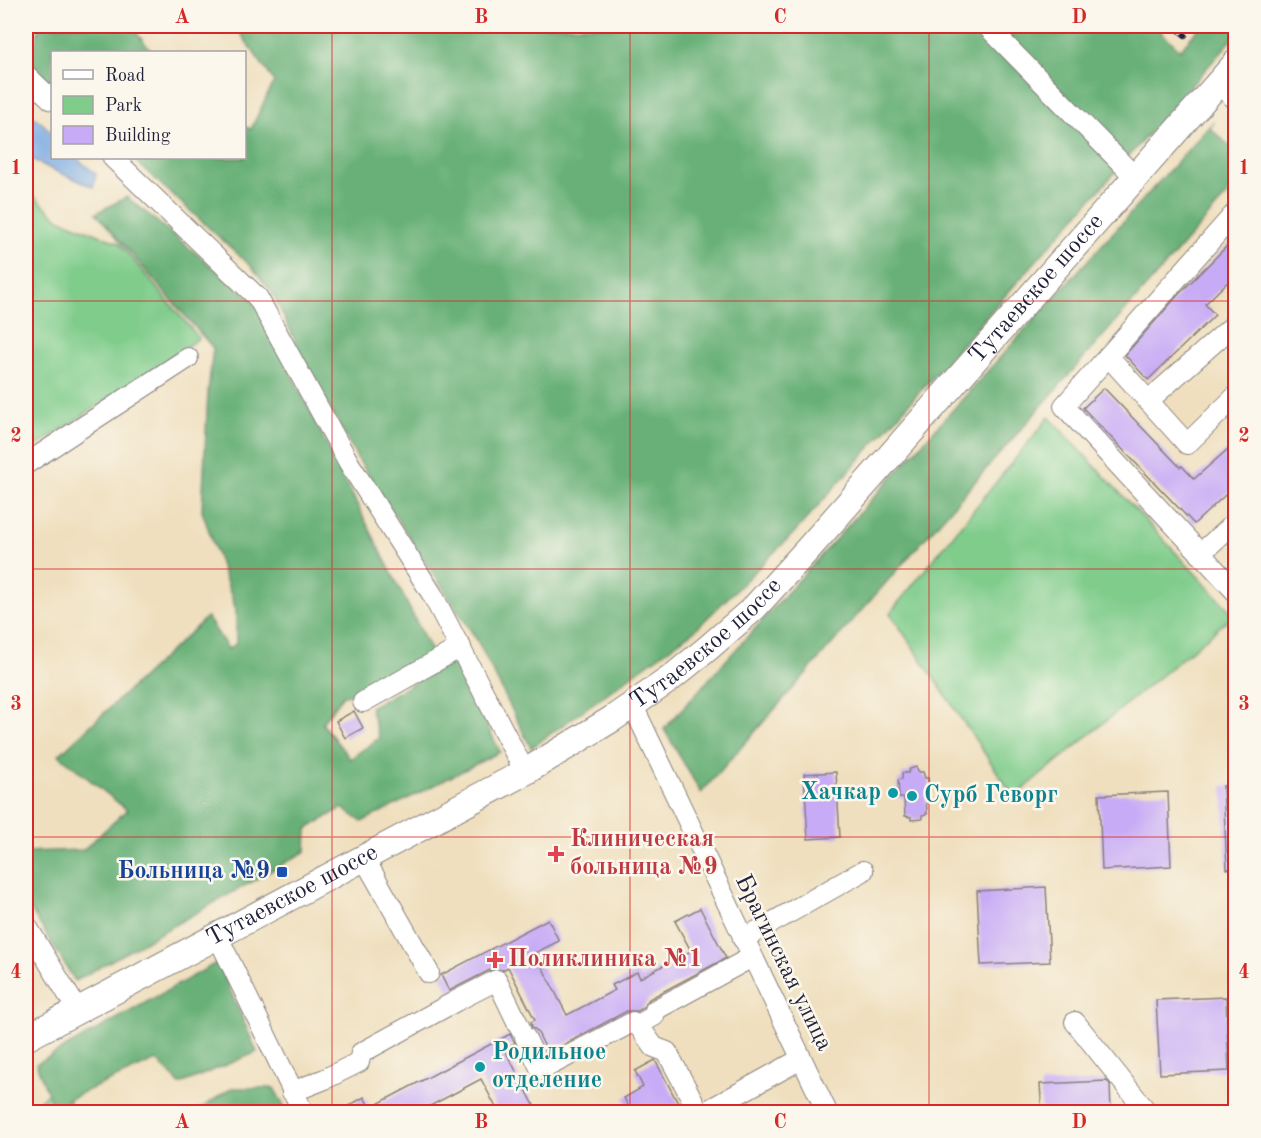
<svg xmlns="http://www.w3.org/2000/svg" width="1261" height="1138" font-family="'Old Standard TT',serif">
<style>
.green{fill:#7fcc8b;stroke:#507763;stroke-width:1.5}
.forest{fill:#67b077;stroke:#446959;stroke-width:1.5}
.water{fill:#77a7e1;stroke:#4c648e;stroke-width:1.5}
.building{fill:#c8abf6}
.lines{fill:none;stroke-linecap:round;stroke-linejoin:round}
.minor-casing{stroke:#88807c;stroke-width:22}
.major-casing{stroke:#88807c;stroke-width:28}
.minor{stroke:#fff;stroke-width:20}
.major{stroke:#fff;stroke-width:26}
.rail-casing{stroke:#22223b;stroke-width:6}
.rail{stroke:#fbf7ec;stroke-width:4;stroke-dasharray:11;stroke-linecap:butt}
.grid{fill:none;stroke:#d62828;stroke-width:1.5;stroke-opacity:0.55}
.culture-dot{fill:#0f9aa8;stroke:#fbf7ec;stroke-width:2}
.health-dot{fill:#e0444e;stroke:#fbf7ec;stroke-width:2}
.transit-dot{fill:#1a4fb4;stroke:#fbf7ec;stroke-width:2}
.labels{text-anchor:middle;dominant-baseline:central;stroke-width:5;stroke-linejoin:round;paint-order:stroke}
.street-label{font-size:24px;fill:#22223b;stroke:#fbf7ec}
.culture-label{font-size:24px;font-weight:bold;fill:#0d838f;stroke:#fbf7ec;text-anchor:start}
.health-label{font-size:24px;font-weight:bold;fill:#be3a42;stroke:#fbf7ec;text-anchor:start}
.transit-label{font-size:24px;font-weight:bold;fill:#164399;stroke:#fbf7ec;text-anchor:end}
.neatline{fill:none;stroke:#d62828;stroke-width:2}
.grid-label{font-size:20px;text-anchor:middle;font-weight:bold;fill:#d62828}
</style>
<rect width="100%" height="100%" fill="#fbf7ec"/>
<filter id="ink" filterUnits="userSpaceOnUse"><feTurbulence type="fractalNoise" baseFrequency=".0167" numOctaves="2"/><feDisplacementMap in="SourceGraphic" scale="12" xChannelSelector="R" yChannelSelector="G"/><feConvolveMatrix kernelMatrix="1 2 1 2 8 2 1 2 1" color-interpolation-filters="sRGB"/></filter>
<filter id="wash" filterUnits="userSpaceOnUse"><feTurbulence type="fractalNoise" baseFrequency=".008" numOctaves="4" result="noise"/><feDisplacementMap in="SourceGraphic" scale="24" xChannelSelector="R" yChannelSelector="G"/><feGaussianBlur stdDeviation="1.35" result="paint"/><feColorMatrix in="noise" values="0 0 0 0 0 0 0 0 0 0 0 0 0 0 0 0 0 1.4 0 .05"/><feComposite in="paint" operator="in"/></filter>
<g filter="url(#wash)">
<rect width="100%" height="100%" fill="#efdfbe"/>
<!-- green -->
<g class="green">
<polygon points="26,189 59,219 119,243 199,338 26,453"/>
<polygon points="1049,417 1234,615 1014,797 890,613"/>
<polygon points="48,1093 53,1106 68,1099 75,1112 45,1112 39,1101"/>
</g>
<!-- forest -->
<g class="forest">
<polygon points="39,26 131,26 152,52 52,52 52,85 31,66"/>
<polygon points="235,26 975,26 1118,169 793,534 695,630 531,748 477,640 358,459 306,364 273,294 251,266 132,158 244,158 245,127 251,129 274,81"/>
<polygon points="997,26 1155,26 1180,50 1201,26 1235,26 1236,35 1128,157"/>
<polygon points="1214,121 1209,127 1235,151 1235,186 701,793 664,729"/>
<polygon points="127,197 255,302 432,653 368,692 343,695 322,723 350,759 379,738 370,707 455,660 500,752 362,822 342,808 307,829 306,851 75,981 26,902 26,852 83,850 127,810 59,755 207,617 228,649 236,644 236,610 202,511 208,392 213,348 96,213"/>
<polygon points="218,962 257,1052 180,1084 156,1060 53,1106 36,1064"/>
<polygon points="232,1088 274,1088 287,1112 195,1112"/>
</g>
<!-- water -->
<polygon class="water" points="26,113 40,121 52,133 52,158 76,158 96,174 93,187 51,169 26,156"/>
<g id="blocks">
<!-- building -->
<g class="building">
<polygon points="1236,237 1236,274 1205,304 1215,315 1148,380 1125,355 1179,294"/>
<polygon points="1104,388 1180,467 1182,466 1194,479 1236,442 1236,485 1194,524 1083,408"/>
<polygon points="354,711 363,728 345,738 336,721"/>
<polygon points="916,767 919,772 923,772 925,778 928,778 930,792 926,793 927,814 922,815 922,819 911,820 911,817 905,816 904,798 899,798 898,780 902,779 902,773 908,773 910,769"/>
<polygon points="836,772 840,837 808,839 804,774"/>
<polygon points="1236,785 1236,868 1227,869 1223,786"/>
<polygon points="1168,792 1171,866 1102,870 1099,795"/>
<polygon points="1046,887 1050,962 981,965 977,891"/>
<polygon points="700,908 726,958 649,999 643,1008 638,1011 627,1011 548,1053 537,1031 532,1027 531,1022 535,1020 508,967 503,970 492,969 449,991 441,975 548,919 559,941 535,953 567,1015 615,990 612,985 637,972 640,978 691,951 675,921"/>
<polygon points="1226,997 1229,1071 1160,1074 1156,1000"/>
<polygon points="510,1034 515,1043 504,1048 535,1107 525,1113 499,1113 481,1079 417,1113 336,1113 364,1097 370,1108"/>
<polygon points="655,1060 680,1107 669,1113 632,1113 624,1098 643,1087 635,1071"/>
<polygon points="1107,1081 1110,1084 1111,1113 1042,1113 1040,1084"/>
</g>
</g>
</g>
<g filter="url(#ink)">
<use href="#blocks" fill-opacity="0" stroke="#88807c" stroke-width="1.5"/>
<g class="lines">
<!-- minor casing -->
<g class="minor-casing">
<g id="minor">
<polyline points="987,26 1135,177"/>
<polyline points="26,75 52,100"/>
<polyline points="1218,82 1236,100"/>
<polyline points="113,158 258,298 349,463 432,594 525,772"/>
<polyline points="1236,212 1064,406 1236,592"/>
<polyline points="1108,356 1187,444 1236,396"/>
<polyline points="1148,401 1236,323"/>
<polyline points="26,464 188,358"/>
<polyline points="1200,554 1236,521"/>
<polyline points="363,702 461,647"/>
<polyline points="633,706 827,1112"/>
<polyline points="364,858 429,973"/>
<polyline points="26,925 78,1011"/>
<polyline points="218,937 303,1112"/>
<polyline points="743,939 863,871"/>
<polyline points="1075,1022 1147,1112"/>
<polyline points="638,1025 654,1047 667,1052 699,1112"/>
<polyline points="525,1037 541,1070 633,1022 638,1025 654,1016 655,1010 752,957"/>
<polyline points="292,1092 325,1079 359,1062 361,1053 456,1001 497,980 520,1028"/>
<polyline points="26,1111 26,1112"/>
<polyline points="705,1112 801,1059"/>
</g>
</g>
<!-- major casing -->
<g class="major-casing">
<g id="major">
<path id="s1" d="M 26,1038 L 525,772 L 612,719 L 670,679 L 708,648 L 754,608 L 808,549 L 1236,63"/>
</g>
</g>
<!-- minor -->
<use href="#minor" class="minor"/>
<!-- major -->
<use href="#major" class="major"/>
<!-- rail casing -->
<g class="rail-casing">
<polyline id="rail" points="1174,26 1185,35"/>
</g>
<!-- rail -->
<use href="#rail" class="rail"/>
</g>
</g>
<!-- grid -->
<path class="grid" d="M 332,26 L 332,1112M 630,26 L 630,1112M 929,26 L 929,1112M 26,301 L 1236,301M 26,569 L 1236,569M 26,837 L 1236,837"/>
<!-- markers -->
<g class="culture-dot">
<circle cx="893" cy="793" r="6"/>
<circle cx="912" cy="796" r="6"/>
<circle cx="480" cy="1067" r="6"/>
</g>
<g class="health-dot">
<path d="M553 845h6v6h6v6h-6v6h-6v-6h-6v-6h6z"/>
<path d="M492 951h6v6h6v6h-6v6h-6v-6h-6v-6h6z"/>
</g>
<rect class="transit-dot" x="276" y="866" width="12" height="12" rx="3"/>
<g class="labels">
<!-- street labels -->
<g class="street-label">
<text stroke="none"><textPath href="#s1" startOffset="1274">Тутаевское шоссе</textPath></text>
<text stroke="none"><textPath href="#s1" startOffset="788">Тутаевское шоссе</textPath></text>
<text stroke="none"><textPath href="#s1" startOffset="302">Тутаевское шоссе</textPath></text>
<text transform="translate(783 963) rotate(64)">Брагинская улица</text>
</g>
<!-- culture labels -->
<g class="culture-label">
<text x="881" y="793" text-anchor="end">Хачкар</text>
<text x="924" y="796">Сурб Геворг</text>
<text x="492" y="1053">Родильное<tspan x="492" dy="28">отделение</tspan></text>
</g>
<!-- health labels -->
<g class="health-label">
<text x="570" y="840">Клиническая<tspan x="570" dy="28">больница №9</tspan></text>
<text x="508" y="960">Поликлиника №1</text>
</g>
<!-- transit labels -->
<g class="transit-label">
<text x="270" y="872">Больница №9</text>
</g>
</g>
<!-- margin -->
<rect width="1261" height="1138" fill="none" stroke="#fbf7ec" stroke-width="66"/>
<!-- legend -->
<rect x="51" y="51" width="195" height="108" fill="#fbf7ec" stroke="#a4a2a5" stroke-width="1.5"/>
<rect x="63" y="70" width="30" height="9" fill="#ffffff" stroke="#a4a2a5" stroke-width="1.5"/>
<text x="105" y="81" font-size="18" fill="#22223b">Road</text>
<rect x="63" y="96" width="30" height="18" fill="#7fcc8b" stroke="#a4a2a5" stroke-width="1.5"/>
<text x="105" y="111" font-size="18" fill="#22223b">Park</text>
<rect x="63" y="126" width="30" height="18" fill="#c8abf6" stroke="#a4a2a5" stroke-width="1.5"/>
<text x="105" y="141" font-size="18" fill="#22223b">Building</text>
<rect x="33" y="33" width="1195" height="1072" class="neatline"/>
<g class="grid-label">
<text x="182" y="23">A</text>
<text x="481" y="23">B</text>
<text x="780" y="23">C</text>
<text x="1079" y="23">D</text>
<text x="16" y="174">1</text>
<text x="1244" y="174">1</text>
<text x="16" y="442">2</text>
<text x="1244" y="442">2</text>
<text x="16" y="710">3</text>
<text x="1244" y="710">3</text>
<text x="16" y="978">4</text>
<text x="1244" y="978">4</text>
<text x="182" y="1128">A</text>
<text x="481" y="1128">B</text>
<text x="780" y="1128">C</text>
<text x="1079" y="1128">D</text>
</g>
</svg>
